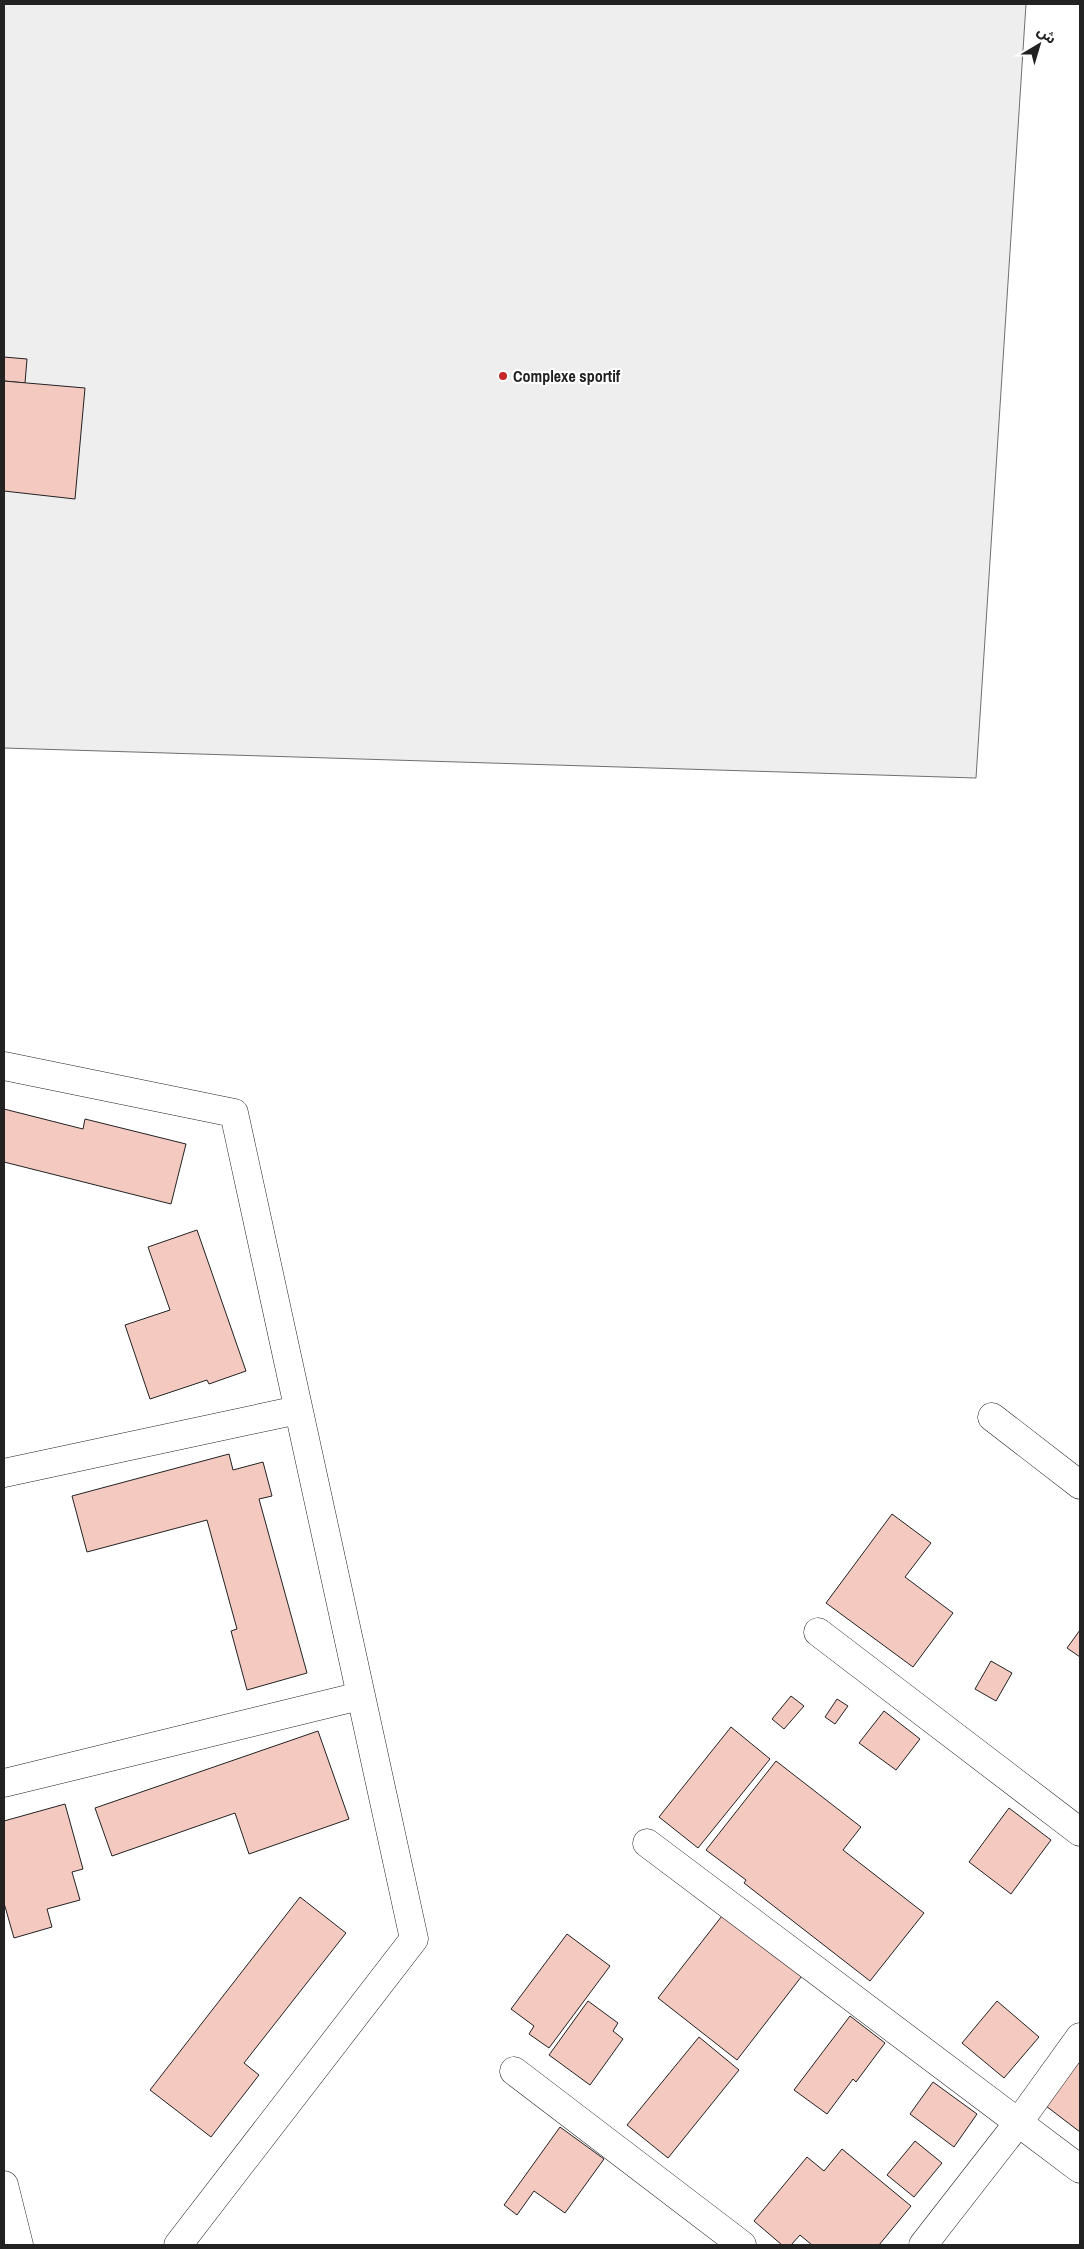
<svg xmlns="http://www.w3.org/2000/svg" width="1084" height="2249" font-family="'Archivo Narrow','Noto Sans Arabic',sans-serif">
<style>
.green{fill:#eee;stroke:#6f6f6f}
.building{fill:#f3c9c0;stroke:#222}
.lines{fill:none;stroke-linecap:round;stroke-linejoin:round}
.minor-casing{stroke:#222;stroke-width:29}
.minor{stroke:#fff;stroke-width:28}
.poi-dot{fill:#c62828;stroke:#fff;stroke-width:2}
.labels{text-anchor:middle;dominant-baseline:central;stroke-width:4;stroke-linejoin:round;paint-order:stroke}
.poi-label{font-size:16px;font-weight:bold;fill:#222;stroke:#fff;text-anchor:start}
</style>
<rect width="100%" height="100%" fill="#fff"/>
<!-- green -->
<polygon class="green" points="4,4 1026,4 976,778 4,748"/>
<!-- building -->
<g class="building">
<polygon points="4,357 27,359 25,383 4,381"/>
<polygon points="4,381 85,388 75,499 4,491"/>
<polygon points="4,1109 83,1129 85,1119 186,1144 171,1204 4,1162"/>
<polygon points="197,1230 246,1371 209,1384 207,1380 150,1399 125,1325 170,1310 148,1247"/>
<polygon points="229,1454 233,1470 263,1462 272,1496 259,1499 307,1673 247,1690 231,1631 237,1629 207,1520 87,1552 72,1496"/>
<polygon points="892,1514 931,1543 905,1577 953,1613 913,1667 826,1603"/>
<polygon points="1080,1630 1080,1657 1067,1648"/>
<polygon points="991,1661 1012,1673 996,1701 975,1689"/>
<polygon points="791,1696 804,1706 784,1729 772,1719"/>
<polygon points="837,1699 848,1706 835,1724 825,1717"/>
<polygon points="884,1711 920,1739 896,1770 859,1743"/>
<polygon points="731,1727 770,1759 698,1848 659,1817"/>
<polygon points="318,1731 349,1819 249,1854 235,1813 112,1856 95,1808"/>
<polygon points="776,1761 861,1827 843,1850 924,1913 870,1981 744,1883 746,1880 706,1850"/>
<polygon points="65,1804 83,1869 72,1872 80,1900 47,1909 52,1927 14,1938 4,1903 4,1821"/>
<polygon points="1009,1808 1051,1840 1011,1894 969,1862"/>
<polygon points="300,1897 346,1933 244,2063 259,2075 211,2137 150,2090"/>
<polygon points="725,1912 805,1972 737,2060 658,1998"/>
<polygon points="567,1934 610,1966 549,2048 529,2034 534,2026 511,2009"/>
<polygon points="588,2001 618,2023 613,2031 623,2039 590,2085 549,2055"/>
<polygon points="997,2001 1039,2037 1004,2078 962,2043"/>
<polygon points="850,2016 885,2043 856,2082 853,2079 827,2114 794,2090"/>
<polygon points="699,2037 739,2070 668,2158 627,2125"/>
<polygon points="1080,2061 1080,2132 1046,2106"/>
<polygon points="933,2082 977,2114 954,2147 910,2114"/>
<polygon points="560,2127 604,2159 565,2213 534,2191 517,2215 504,2205"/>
<polygon points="915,2141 942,2163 914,2197 887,2175"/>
<polygon points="842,2149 911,2206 879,2245 812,2245 800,2235 791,2245 782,2245 754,2221 807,2157 824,2171"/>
</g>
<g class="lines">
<!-- minor casing -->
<g class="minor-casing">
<g id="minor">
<polyline points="4,1066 234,1113 414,1939 178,2245"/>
<polyline points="992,1417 1080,1485"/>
<polyline points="4,1473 298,1410"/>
<polyline points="818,1632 1080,1832"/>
<polyline points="4,1783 360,1696"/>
<polyline points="647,1843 1080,2169"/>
<polyline points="514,2071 742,2245"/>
<polyline points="4,2185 19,2245"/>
<polyline points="923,2245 1018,2123 1080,2037"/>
</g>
</g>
<!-- minor -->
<use href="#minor" class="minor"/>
</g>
<!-- markers -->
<circle class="poi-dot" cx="503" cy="376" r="5"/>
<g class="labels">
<!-- poi labels -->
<g class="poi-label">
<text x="513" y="376">Complexe sportif</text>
</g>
</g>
<!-- border -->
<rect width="1084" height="2249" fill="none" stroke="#222222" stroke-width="10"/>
<!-- north arrow -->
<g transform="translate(1039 45) rotate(38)" stroke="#ffffff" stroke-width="4" paint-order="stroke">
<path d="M0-4L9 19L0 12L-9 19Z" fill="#222222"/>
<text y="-8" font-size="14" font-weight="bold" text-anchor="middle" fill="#222222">ش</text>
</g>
</svg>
